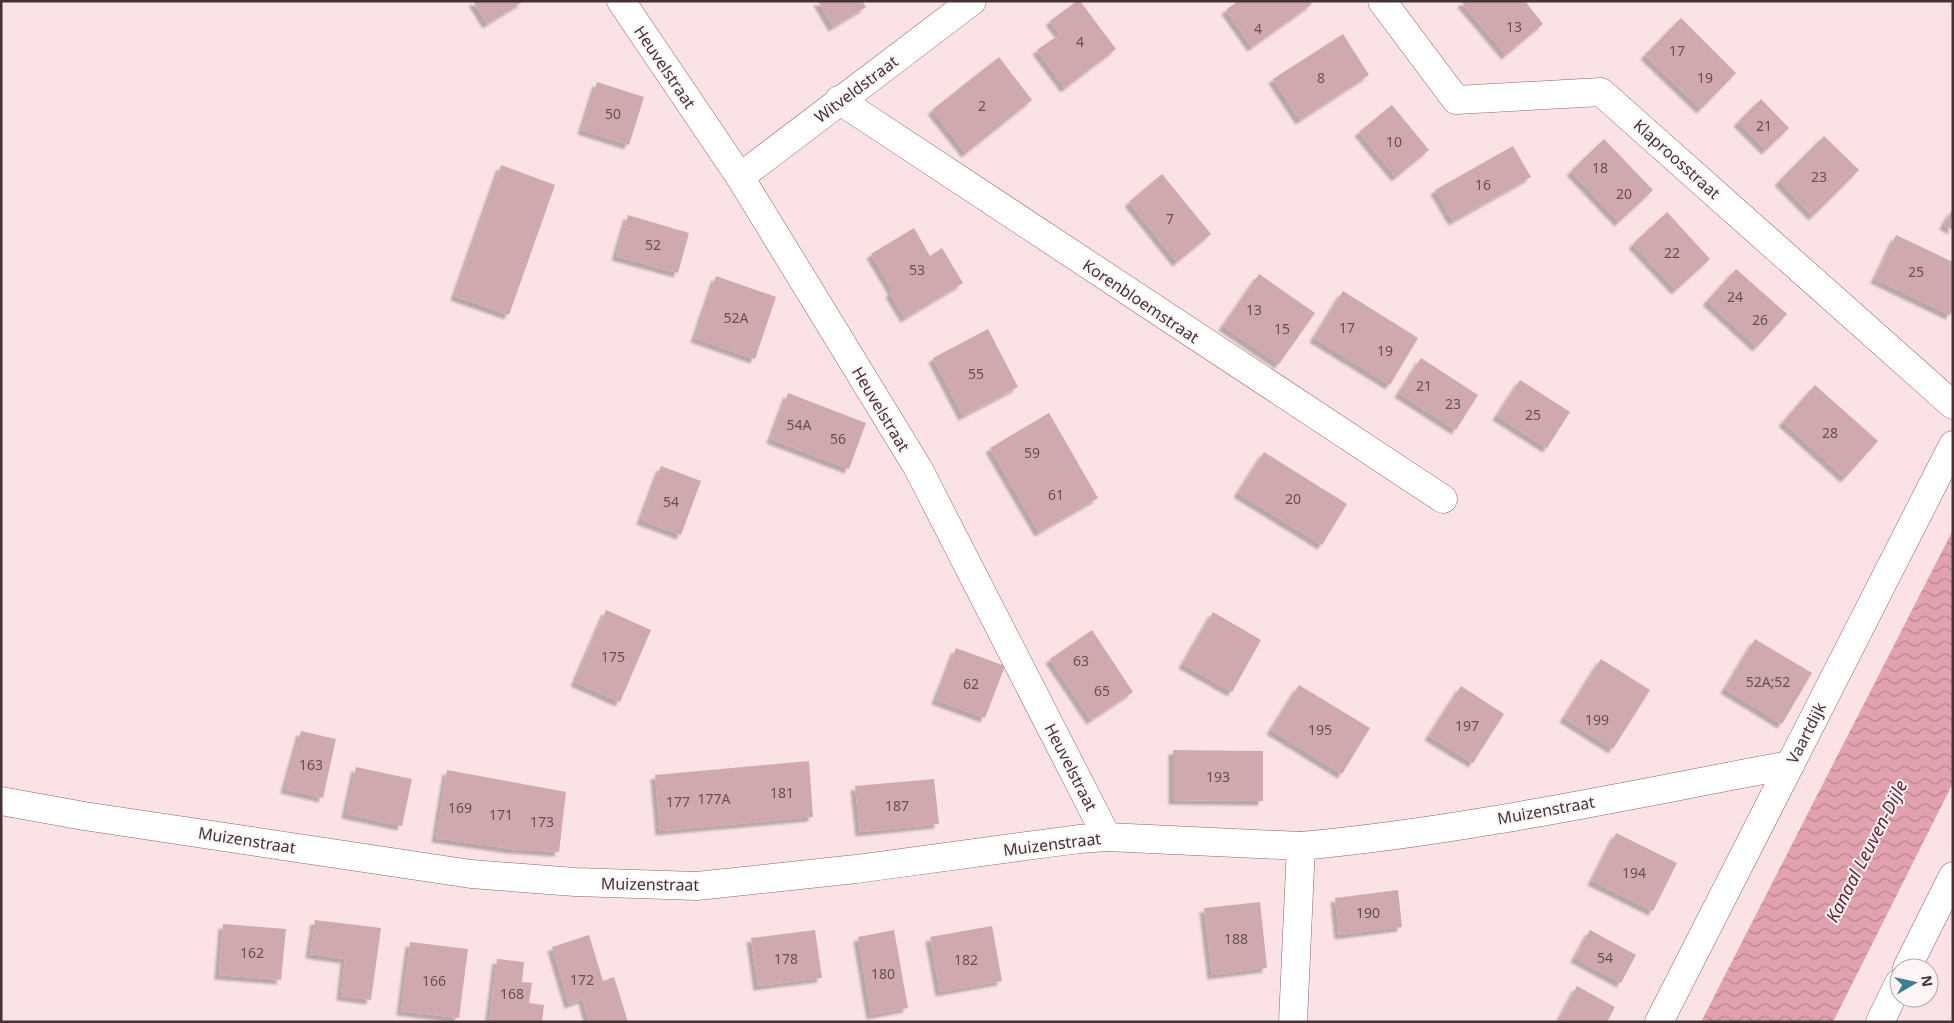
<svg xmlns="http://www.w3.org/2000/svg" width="1954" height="1023" font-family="'Noto Sans',sans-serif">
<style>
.water{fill:url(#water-waves)}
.building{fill:#d0a9ae;filter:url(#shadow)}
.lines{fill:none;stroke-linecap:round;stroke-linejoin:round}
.minor-casing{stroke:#8a666c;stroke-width:29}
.minor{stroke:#fff;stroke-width:28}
.labels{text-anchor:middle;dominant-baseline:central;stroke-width:4;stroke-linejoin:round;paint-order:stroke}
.number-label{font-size:14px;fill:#665053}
.street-label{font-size:16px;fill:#433335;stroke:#fcf4f5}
.water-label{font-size:18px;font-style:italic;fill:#661c30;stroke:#fcf4f5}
</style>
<defs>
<pattern id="water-waves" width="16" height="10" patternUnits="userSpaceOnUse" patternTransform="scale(1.25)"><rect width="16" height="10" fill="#e1a2ad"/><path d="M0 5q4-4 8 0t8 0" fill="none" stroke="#b8858e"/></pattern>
<filter id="shadow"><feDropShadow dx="-4.5" dy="4.5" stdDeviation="1" flood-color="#0004"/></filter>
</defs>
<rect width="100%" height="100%" fill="#fbe2e5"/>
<!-- water -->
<polygon class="water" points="1953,530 1953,783 1833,1022 1701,1022"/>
<!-- building -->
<g class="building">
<polygon points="473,1 524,1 487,24"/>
<polygon points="818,1 862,1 866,7 833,27"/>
<polygon points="1077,1 1080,1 1116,49 1065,88 1037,50 1060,34 1050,21"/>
<polygon points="1238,1 1310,1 1312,4 1252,47 1226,10"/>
<polygon points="1463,1 1525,1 1543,24 1506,55 1462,3"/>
<polygon points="1681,18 1736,73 1701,109 1645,55"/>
<polygon points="1343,34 1369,75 1300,120 1273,79"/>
<polygon points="999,57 1032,100 966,153 932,110"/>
<polygon points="597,82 644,97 629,145 582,130"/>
<polygon points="1761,99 1789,128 1766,150 1738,122"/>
<polygon points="1392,105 1429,150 1396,177 1359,132"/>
<polygon points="1824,136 1859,170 1813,216 1779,181"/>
<polygon points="1604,139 1653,190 1619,222 1571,171"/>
<polygon points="1513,146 1531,177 1453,221 1435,190"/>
<polygon points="501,165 555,185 509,315 455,296"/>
<polygon points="1162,174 1211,234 1177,262 1129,202"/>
<polygon points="1953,208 1953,230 1944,225"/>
<polygon points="1667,212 1710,259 1676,290 1633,244"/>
<polygon points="628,215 689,233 678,273 616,256"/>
<polygon points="914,228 930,256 942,248 963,283 905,318 890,293 893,291 871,254"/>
<polygon points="1896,235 1953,262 1953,310 1950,315 1875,279"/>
<polygon points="1736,269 1787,314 1757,347 1707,301"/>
<polygon points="1259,274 1315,313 1279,364 1223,326"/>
<polygon points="716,276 776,297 755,359 695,338"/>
<polygon points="1343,291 1418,338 1390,385 1314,338"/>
<polygon points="988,329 1018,387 963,416 933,358"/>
<polygon points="1421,358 1478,395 1456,430 1399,393"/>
<polygon points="1520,380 1570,412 1547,448 1497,416"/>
<polygon points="1815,385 1878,441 1845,478 1783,422"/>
<polygon points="788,393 866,423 849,469 771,439"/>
<polygon points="1049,413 1098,498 1039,532 990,448"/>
<polygon points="1264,452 1347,504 1322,545 1238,493"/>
<polygon points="661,466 701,481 681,535 641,520"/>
<polygon points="606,610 651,630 620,702 575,682"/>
<polygon points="1213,612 1261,640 1232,692 1183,664"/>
<polygon points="1092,630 1133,692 1091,720 1050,659"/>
<polygon points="1755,639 1812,673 1782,724 1725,689"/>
<polygon points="956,648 1005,666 985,718 936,700"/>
<polygon points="1601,659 1650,690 1613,749 1564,718"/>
<polygon points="1299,685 1370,728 1342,774 1271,730"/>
<polygon points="1461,686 1504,714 1473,763 1429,736"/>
<polygon points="301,731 336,739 323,798 285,789"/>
<polygon points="1173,750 1263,751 1263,801 1173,800"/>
<polygon points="809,761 813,817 660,831 655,775"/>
<polygon points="356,767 412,779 402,826 346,814"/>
<polygon points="447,770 566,792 559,852 512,849 436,838"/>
<polygon points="934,779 939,824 860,832 855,786"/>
<polygon points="1616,833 1677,863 1653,911 1592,881"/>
<polygon points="1398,890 1402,927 1339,935 1335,898"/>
<polygon points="1260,902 1267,968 1212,975 1204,908"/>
<polygon points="315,920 381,928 371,1000 341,996 345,959 310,954"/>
<polygon points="223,924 286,929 281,980 219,975"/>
<polygon points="992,926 1002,981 940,992 930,937"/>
<polygon points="815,930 822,978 758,986 751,938"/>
<polygon points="894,930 908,1008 871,1015 858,937"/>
<polygon points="1590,930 1636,955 1621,983 1575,958"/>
<polygon points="589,935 603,981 614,977 628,1022 589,1022 583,999 569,1004 552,947"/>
<polygon points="410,942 468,949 459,1018 401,1011"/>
<polygon points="497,959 524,962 522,982 532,983 529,1003 544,1005 542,1022 489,1022"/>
<polygon points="1577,986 1615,1007 1607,1022 1558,1022"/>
</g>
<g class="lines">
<!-- minor casing -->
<g class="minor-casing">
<g id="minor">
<polyline points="621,1 740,177 918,468 1107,837"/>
<polyline points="1382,1 1456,100 1601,92 1953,405"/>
<polyline points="839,100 1443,499"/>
<polyline points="740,177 972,1"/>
<path d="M 1,801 L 84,816 L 471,874 L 575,882 L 697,886 L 856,869 L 1079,839 L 1107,837 L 1301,846 C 1465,831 1628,795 1790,765"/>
<polyline points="1907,968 1953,876"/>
<polyline points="1293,1022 1301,846"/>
<polyline points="1659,1022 1953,445"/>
<polyline points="1880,1022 1899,983"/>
</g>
</g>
<!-- minor -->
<use href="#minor" class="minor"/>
</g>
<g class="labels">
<!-- number labels -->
<g class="number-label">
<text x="1514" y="26">13</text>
<text x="1258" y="28">4</text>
<text x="1080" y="41">4</text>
<text x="1677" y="50">17</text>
<text x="1321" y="77">8</text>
<text x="1705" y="77">19</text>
<text x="982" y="105">2</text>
<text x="613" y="113">50</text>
<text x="1764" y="125">21</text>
<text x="1394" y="141">10</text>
<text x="1600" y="167">18</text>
<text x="1819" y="176">23</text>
<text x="1483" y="184">16</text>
<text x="1624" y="193">20</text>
<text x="1170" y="218">7</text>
<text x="653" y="244">52</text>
<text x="1672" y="252">22</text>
<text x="917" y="269">53</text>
<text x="1916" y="271">25</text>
<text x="1735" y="296">24</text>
<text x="1254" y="309">13</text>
<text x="736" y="317">52A</text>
<text x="1760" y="319">26</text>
<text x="1347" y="327">17</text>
<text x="1282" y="328">15</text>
<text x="1385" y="350">19</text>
<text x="976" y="373">55</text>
<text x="1424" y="385">21</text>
<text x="1453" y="403">23</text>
<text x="1533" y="414">25</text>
<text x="799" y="424">54A</text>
<text x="1830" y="432">28</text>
<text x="838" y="438">56</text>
<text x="1032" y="452">59</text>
<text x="1056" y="494">61</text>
<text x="1293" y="498">20</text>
<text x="671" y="501">54</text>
<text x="613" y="656">175</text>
<text x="1081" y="660">63</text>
<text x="1768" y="681">52A;52</text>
<text x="971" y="683">62</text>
<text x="1102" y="690">65</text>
<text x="1597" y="719">199</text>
<text x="1467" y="725">197</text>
<text x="1320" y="729">195</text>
<text x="311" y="764">163</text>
<text x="1218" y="776">193</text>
<text x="782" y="792">181</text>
<text x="714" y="798">177A</text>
<text x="678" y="801">177</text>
<text x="897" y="805">187</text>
<text x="460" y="807">169</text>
<text x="501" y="814">171</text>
<text x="542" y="821">173</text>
<text x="1634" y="872">194</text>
<text x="1368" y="912">190</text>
<text x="1236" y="938">188</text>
<text x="252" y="952">162</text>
<text x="1605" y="957">54</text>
<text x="786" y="958">178</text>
<text x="966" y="959">182</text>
<text x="883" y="973">180</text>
<text x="582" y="979">172</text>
<text x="434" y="980">166</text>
<text x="512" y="993">168</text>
</g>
<!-- street labels -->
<g class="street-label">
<text transform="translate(665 67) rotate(56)">Heuvelstraat</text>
<text transform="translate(856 89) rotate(-37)">Witveldstraat</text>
<text transform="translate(1677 159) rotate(42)">Klaproosstraat</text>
<text transform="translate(1141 301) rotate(34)">Korenbloemstraat</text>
<text transform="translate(881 409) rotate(59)">Heuvelstraat</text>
<text transform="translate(1806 733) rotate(-63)">Vaartdijk</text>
<text transform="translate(1071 767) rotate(63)">Heuvelstraat</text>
<text transform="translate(1546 810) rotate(-10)">Muizenstraat</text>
<text transform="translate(247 840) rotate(9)">Muizenstraat</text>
<text transform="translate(1052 844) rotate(-7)">Muizenstraat</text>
<text transform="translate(650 884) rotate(1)">Muizenstraat</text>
</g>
<!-- water labels -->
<g class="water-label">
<text transform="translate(1866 851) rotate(-63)">Kanaal Leuven-Dijle</text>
</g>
</g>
<!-- border -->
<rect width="1954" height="1023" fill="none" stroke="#433335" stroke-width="5"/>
<!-- north arrow -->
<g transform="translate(1914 983) rotate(81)"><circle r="24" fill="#fcf4f5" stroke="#b2a7a8"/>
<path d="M0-4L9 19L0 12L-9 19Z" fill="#3d7e90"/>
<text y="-8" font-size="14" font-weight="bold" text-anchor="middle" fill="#433335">N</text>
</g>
</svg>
